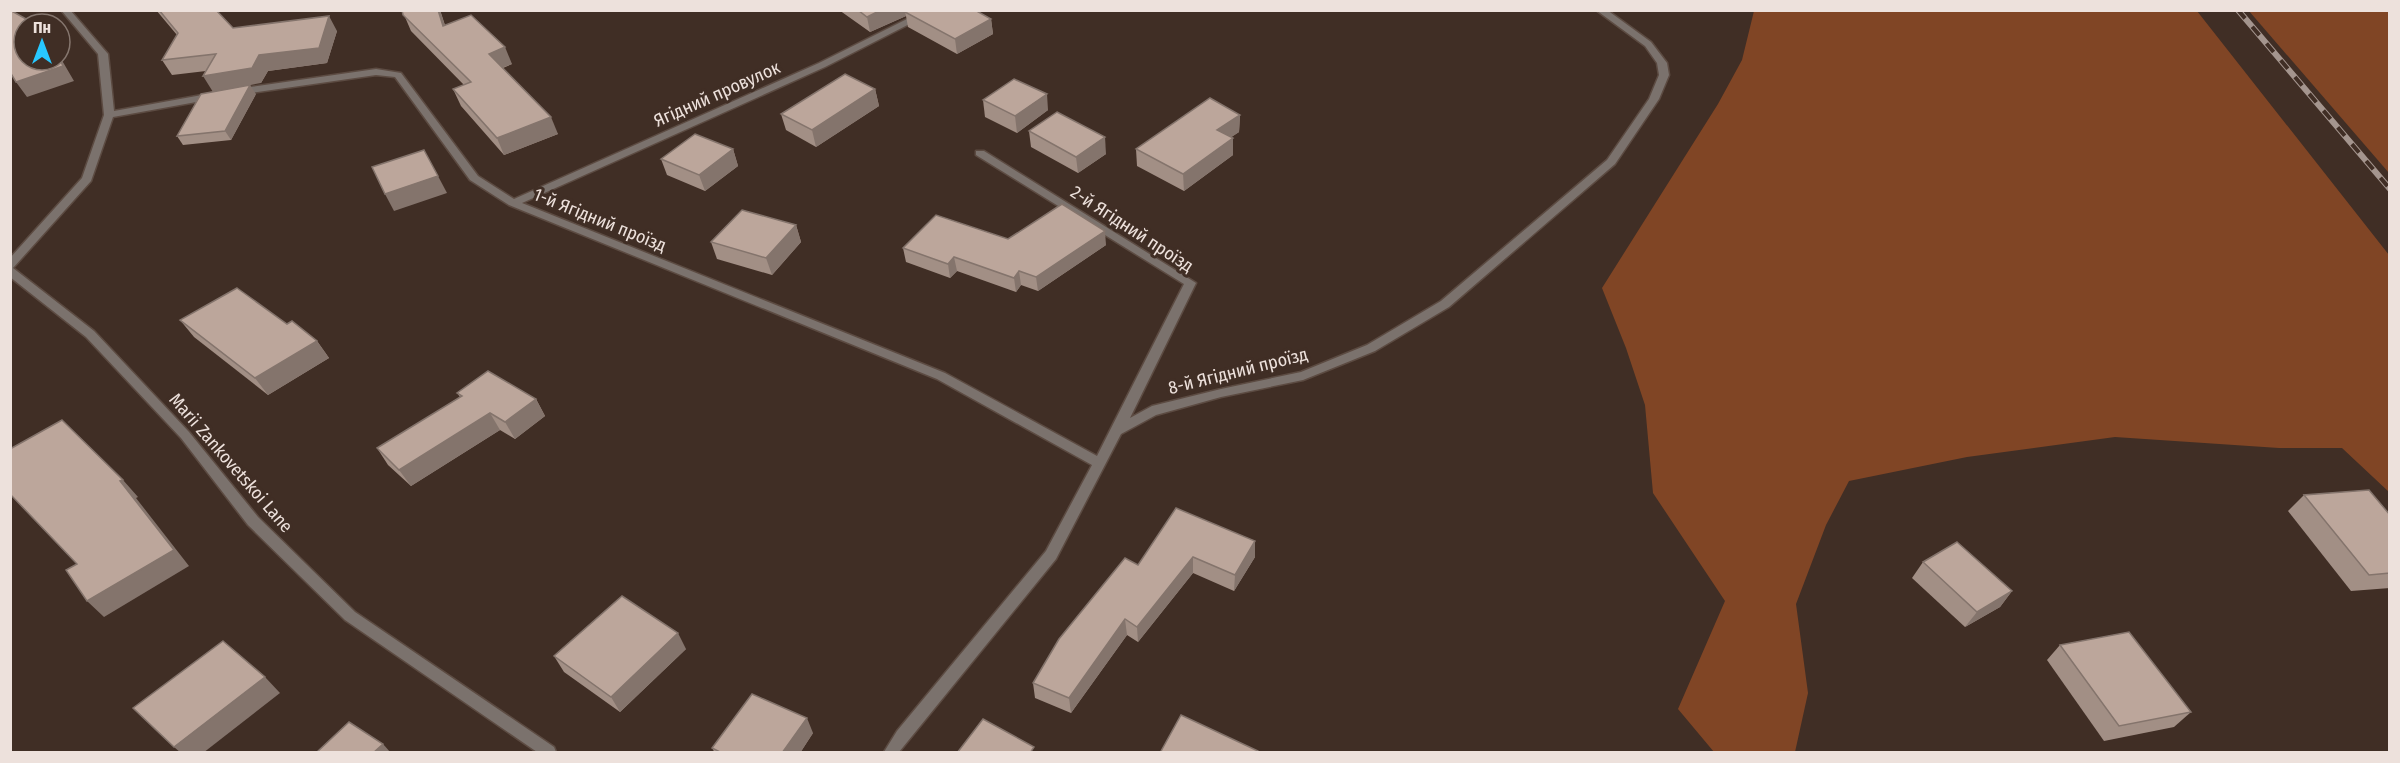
<svg xmlns="http://www.w3.org/2000/svg" width="2400" height="763" font-family="'Fira Sans Condensed',sans-serif">
<style>
.green{fill:#804525}
.lines{fill:none;stroke-linecap:round;stroke-linejoin:round}
.minor-casing{stroke:#5c4b42;stroke-width:3}
.minor{fill:#7b726d;fill-rule:evenodd}
.rail-casing{stroke:#a4958e;stroke-width:6}
.rail{stroke:#402e25;stroke-width:4;stroke-dasharray:11;stroke-linecap:butt}
.wall{fill:#a28f85}
.shaded-wall{fill:#84746c}
.building{fill:#bca69b;stroke:#84746c;stroke-width:1.5}
.labels{text-anchor:middle;dominant-baseline:central;stroke-width:6;stroke-linejoin:round;paint-order:stroke}
.street-label{font-size:18px;fill:#ede1dc;stroke:#402e25}
</style>
<rect width="100%" height="100%" fill="#402e25"/>
<!-- green -->
<g class="green">
<polygon points="1754,11 2197,11 2389,255 2389,492 2342,448 2279,448 2115,437 1967,457 1849,481 1826,525 1796,604 1808,693 1795,752 1714,752 1678,709 1725,601 1653,493 1645,405 1626,348 1602,288 1718,104 1742,60"/>
<polygon points="2249,11 2389,11 2389,173"/>
</g>
<g class="lines">
<!-- minor casing -->
<g class="minor-casing">
<g id="minor">
<polygon points="61,10 70,10 108,54 114,111 213,93 218,96 213,99 113,117 91,181 13,268 94,331 189,432 258,517 355,612 554,747 556,752 537,752 345,620 248,525 181,438 86,337 10,277 10,258 82,178 104,115 98,54"/>
<polygon points="925,10 937,10 825,67 522,203 945,373 1097,456 1184,284 976,155 976,151 984,151 1196,283 1130,418 1152,406 1221,389 1301,372 1367,345 1441,301 1607,160 1649,99 1659,75 1657,63 1645,46 1596,10 1607,10 1651,42 1667,63 1669,75 1659,99 1615,164 1449,307 1375,351 1303,380 1221,397 1156,415 1121,434 1056,559 899,752 884,752 897,731 1046,551 1092,465 937,379 509,205 470,180 395,77 376,75 236,95 231,92 236,89 376,69 401,73 478,176 514,199 819,63"/>
</g>
</g>
<!-- minor -->
<use href="#minor" class="minor"/>
<!-- rail casing -->
<g class="rail-casing">
<polyline id="rail" points="2238,10 2390,189"/>
</g>
<!-- rail -->
<use href="#rail" class="rail"/>
</g>
<!-- wall -->
<g class="wall">
<polygon points="156,10 216,10 233,28 337,31 327,63 268,71 261,83 206,71 172,75 162,60 177,35"/>
<polygon points="402,10 440,10 445,25 512,64 503,68 558,134 504,155 461,106 453,89 464,85 411,31"/>
<polygon points="839,10 975,10 991,19 993,34 957,54 908,27 906,16 870,32"/>
<polygon points="875,89 879,106 816,147 786,130 781,114"/>
<polygon points="256,94 231,140 183,145 177,136"/>
<polygon points="983,100 1048,110 1017,133 985,117"/>
<polygon points="1240,115 1239,132 1231,137 1233,155 1184,191 1137,166 1136,149"/>
<polygon points="1029,131 1106,154 1078,173 1031,147"/>
<polygon points="733,149 738,166 705,191 667,175 661,159"/>
<polygon points="796,225 801,242 772,275 717,259 711,242"/>
<polygon points="1008,239 1106,245 1038,291 1021,285 1016,292 957,271 950,278 906,262 903,248"/>
<polygon points="180,320 287,324 317,341 329,358 268,395 194,337"/>
<polygon points="457,393 536,399 545,416 515,439 500,430 411,486 388,465 377,448 460,397"/>
<polygon points="2304,495 2390,515 2390,588 2351,591 2288,511"/>
<polygon points="1255,541 1255,557 1234,591 1193,573 1138,642 1127,635 1071,713 1035,698 1033,683 1138,565"/>
<polygon points="1923,562 2012,591 2000,607 1965,627 1912,578"/>
<polygon points="2060,645 2191,712 2174,727 2104,741 2047,660"/>
<polygon points="686,649 620,712 564,672 554,656"/>
<polygon points="813,733 800,753 715,753 712,748"/>
</g>
<!-- shaded-wall -->
<g class="shaded-wall">
<polygon points="438,10 440,10 450,42 443,26"/>
<polygon points="881,10 918,10 905,12 906,16 870,32 867,17"/>
<polygon points="329,16 337,31 327,63 268,71 261,83 213,92 203,76 259,55"/>
<polygon points="991,19 993,34 957,54 955,39"/>
<polygon points="505,47 512,64 496,70 489,54"/>
<polygon points="60,57 74,81 27,97 16,82 60,60"/>
<polygon points="250,85 256,94 231,140 225,131"/>
<polygon points="875,89 879,106 816,147 812,130"/>
<polygon points="1047,94 1048,110 1017,133 1015,116"/>
<polygon points="1240,115 1239,132 1217,147 1217,130"/>
<polygon points="551,117 558,134 504,155 497,138"/>
<polygon points="1105,137 1106,154 1078,173 1076,157"/>
<polygon points="1233,138 1233,155 1184,191 1183,174"/>
<polygon points="733,149 738,166 705,191 699,175"/>
<polygon points="438,176 447,193 394,211 385,194"/>
<polygon points="796,225 801,242 772,275 766,258"/>
<polygon points="1105,231 1106,245 1038,291 1036,277"/>
<polygon points="954,257 957,271 950,278 948,264"/>
<polygon points="1019,271 1021,285 1016,292 1014,278"/>
<polygon points="317,341 329,358 268,395 255,378"/>
<polygon points="536,399 545,416 515,439 505,422"/>
<polygon points="490,413 500,430 411,486 399,470"/>
<polygon points="123,480 138,497 136,498 189,566 104,617 87,601 120,481"/>
<polygon points="1255,541 1255,557 1234,591 1235,575"/>
<polygon points="1193,557 1193,573 1138,642 1137,627"/>
<polygon points="2012,591 2000,607 1965,627 1977,612"/>
<polygon points="1125,619 1127,635 1071,713 1069,698"/>
<polygon points="678,633 686,649 620,712 611,697"/>
<polygon points="265,677 280,693 203,753 181,753 174,747"/>
<polygon points="807,718 813,733 800,753 782,753"/>
<polygon points="383,744 391,753 373,753"/>
</g>
<!-- building -->
<g class="building">
<polygon points="10,10 35,24 24,24 24,60 60,60 63,66 16,82 10,72"/>
<polygon points="159,10 216,10 233,28 329,16 319,48 259,55 252,68 203,76 216,54 162,60 178,33"/>
<polygon points="402,10 438,10 443,26 471,15 505,47 489,54 551,117 497,138 453,89 471,82 403,15"/>
<polygon points="858,10 881,10 867,17"/>
<polygon points="909,10 975,10 991,19 955,39 905,12"/>
<polygon points="845,74 875,89 812,130 781,114"/>
<polygon points="1014,79 1047,94 1015,116 983,100"/>
<polygon points="250,85 225,131 177,136 201,94"/>
<polygon points="1210,98 1240,115 1217,130 1233,138 1183,174 1136,149"/>
<polygon points="1057,112 1105,137 1076,157 1029,131"/>
<polygon points="695,134 733,149 699,175 661,159"/>
<polygon points="424,150 438,176 385,194 372,167"/>
<polygon points="1062,204 1105,231 1036,277 1019,271 1014,278 954,257 948,264 903,248 936,215 1008,239"/>
<polygon points="742,210 796,225 766,258 711,242"/>
<polygon points="237,288 287,324 292,321 317,341 255,378 180,320"/>
<polygon points="488,371 536,399 505,422 490,413 399,470 377,448 462,396 457,393"/>
<polygon points="62,420 123,480 120,481 174,550 87,601 66,570 77,564 10,494 10,449"/>
<polygon points="2369,490 2390,515 2390,573 2369,575 2304,495"/>
<polygon points="1176,508 1255,541 1235,575 1193,557 1137,627 1125,619 1069,698 1033,683 1059,639 1125,558 1138,565"/>
<polygon points="1957,542 2012,591 1977,612 1923,562"/>
<polygon points="622,596 678,633 611,697 554,656"/>
<polygon points="2129,632 2191,712 2119,726 2060,645"/>
<polygon points="223,641 265,677 174,747 133,708"/>
<polygon points="752,694 807,718 782,753 722,753 712,748"/>
<polygon points="1181,715 1258,751 1258,753 1160,753"/>
<polygon points="983,719 1034,747 1030,753 957,753"/>
<polygon points="349,722 383,744 373,753 316,753"/>
</g>
<g class="labels">
<!-- street labels -->
<g class="street-label">
<text transform="translate(717 94) rotate(-24)">Ягідний провулок</text>
<text transform="translate(600 220) rotate(22)">1-й Ягідний проїзд</text>
<text transform="translate(1132 229) rotate(33)">2-й Ягідний проїзд</text>
<text transform="translate(1238 371) rotate(-14)">8-й Ягідний проїзд</text>
<text transform="translate(231 463) rotate(49)">Marii Zankovetskoi Lane</text>
</g>
</g>
<!-- border -->
<rect width="2400" height="763" fill="none" stroke="#ede1dc" stroke-width="24"/>
<!-- north arrow -->
<g transform="translate(42 42)"><circle r="28" fill="#402e25" stroke="#85766e" stroke-width="1.5"/>
<path d="M0-4.5L10 22L0 15L-10 22Z" fill="#28c8ff"/>
<text y="-9" font-size="16" font-weight="bold" text-anchor="middle" fill="#ede1dc">Пн</text>
</g>
</svg>
